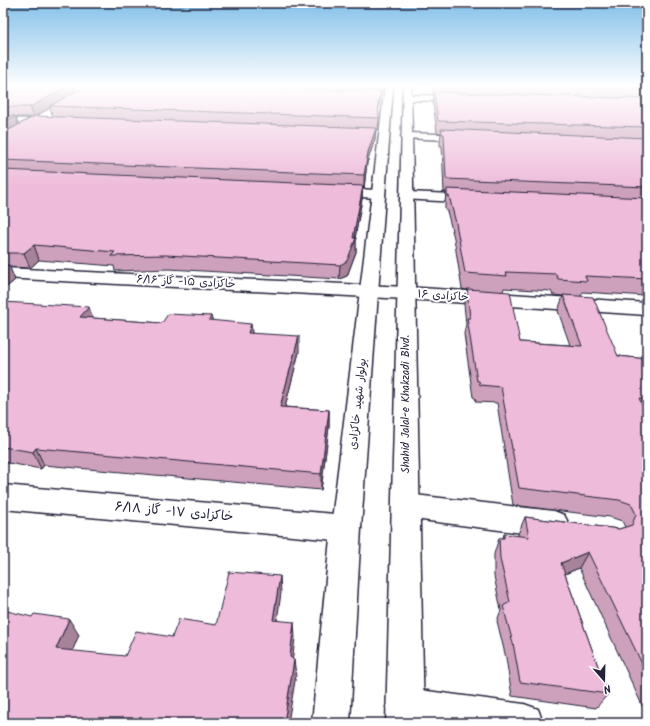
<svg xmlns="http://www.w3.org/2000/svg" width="650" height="726" font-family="Kalam,'Playpen Sans Arabic',sans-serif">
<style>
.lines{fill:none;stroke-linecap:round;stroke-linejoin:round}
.street-casing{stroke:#22223b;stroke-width:3}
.secondary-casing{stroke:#22223b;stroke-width:3}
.street{fill:#fff;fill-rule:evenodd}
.secondary{fill:#fff;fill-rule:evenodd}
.wall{fill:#cda1bb;stroke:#22223b;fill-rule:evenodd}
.shaded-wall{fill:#a78399;stroke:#22223b}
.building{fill:#eebbda;stroke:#22223b}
.labels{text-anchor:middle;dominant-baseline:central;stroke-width:4;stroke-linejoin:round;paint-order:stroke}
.street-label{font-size:11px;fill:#22223b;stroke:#fff}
.near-street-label{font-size:13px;fill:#22223b;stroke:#fff}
</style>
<rect width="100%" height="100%" fill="#fff"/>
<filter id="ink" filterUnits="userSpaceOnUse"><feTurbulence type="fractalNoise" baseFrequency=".025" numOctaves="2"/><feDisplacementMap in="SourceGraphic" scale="8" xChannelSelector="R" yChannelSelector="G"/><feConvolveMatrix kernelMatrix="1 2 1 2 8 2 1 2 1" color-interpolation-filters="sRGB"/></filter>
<g filter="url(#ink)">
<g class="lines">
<!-- street casing -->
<g class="street-casing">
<g id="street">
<polygon points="3,86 111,87 116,90 111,93 3,89"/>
<polygon points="407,95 464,96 469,99 464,102 404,100 402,98"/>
<polygon points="3,118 55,120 60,123 55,126 3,124"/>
<polygon points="407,133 470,135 476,138 470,141 403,138 401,136"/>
<polygon points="332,188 378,190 383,191 385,194 383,197 378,198 327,195 325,192 327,189"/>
<polygon points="407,192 476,195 481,196 483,199 481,202 476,203 402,199 400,196 402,193"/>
<polygon points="3,268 406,287 647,303 647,315 406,299 3,278"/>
<polygon points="3,485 346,515 357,519 361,528 357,537 346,541 3,509"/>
<polygon points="406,494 554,511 564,515 569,524 564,533 554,537 406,518 396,515 392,506 396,497"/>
<polygon points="405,688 524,704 538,709 543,723 398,723 391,721 386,707 391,693"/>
</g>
</g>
<!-- secondary casing -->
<g class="secondary-casing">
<g id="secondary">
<polygon points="385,86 393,86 361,528 350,723 312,723 331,528"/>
<polygon points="403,86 411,86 424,723 386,723"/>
</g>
</g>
<!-- street -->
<use href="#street" class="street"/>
<!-- secondary -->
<use href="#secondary" class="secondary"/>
</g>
<!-- wall -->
<g class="wall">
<path d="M 3,86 L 74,86 L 76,92 L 86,86 L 385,86 L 383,93 L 381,93 L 380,102 L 378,110 L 379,118 L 378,130 L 376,130 L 375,139 L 367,163 L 364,188 L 362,188 L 362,199 L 355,238 L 356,238 L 356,252 L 347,276 L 339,279 L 169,269 L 115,271 L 114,266 L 39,260 L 30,268 L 9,267 L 15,280 L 3,290 ZM 50,108 L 53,117 L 36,116 ZM 16,117 L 32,117 L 18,125 Z"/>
<path d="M 433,86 L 647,86 L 647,296 L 583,292 L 581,296 L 618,356 L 647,359 L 647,716 L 579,568 L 565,574 L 608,694 L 596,708 L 512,696 L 506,658 L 497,621 L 501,610 L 494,576 L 494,554 L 499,538 L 503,538 L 504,534 L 518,536 L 518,534 L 525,517 L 619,529 L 625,527 L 622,521 L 610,517 L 513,505 L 497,403 L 476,402 L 475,398 L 473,397 L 464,334 L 466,324 L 464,304 L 467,290 L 462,289 L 454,238 L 447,211 L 445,210 L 445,203 L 446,192 L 444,192 L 442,146 L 440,146 L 440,141 L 441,133 L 437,132 L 433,104 L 434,94 L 433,94 ZM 504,288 L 551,291 L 553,295 L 563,296 L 558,311 L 570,345 L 520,342 L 503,291 Z"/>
<polygon points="3,302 92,318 162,323 211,316 212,320 252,333 299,352 285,407 329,410 329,427 321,490 44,465 41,469 3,462"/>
</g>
<!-- shaded-wall -->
<g class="shaded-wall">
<polygon points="69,86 74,86 76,92 50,106 50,108 34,117 30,107"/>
<polygon points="383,86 385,86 383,93"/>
<polygon points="381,91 380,102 377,114 378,103"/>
<polygon points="15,116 19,126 3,135 3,122"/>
<polygon points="376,128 375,139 367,163 364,188 364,175 368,152"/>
<polygon points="363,186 362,199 354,244 356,238 356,252 347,276 339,279 340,265 353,238"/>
<polygon points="34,245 39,260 30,268 24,253"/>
<polygon points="9,265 15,280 3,290 3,270"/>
<polygon points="89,307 94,322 80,317"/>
<polygon points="251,324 253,340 248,333"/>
<polygon points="299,336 299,352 281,423 280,407"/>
<polygon points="329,410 329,427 321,490 321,474"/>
<polygon points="36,448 44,465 41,469 33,452"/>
<polygon points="588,552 579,568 553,579 561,563"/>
<polygon points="280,576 281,593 275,636 273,620"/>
<polygon points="69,619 79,635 67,664 56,649"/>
<polygon points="294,622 295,638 291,673 290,657"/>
<polygon points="294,660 296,675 288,723 284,723"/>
</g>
<!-- building -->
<g class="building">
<polygon points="3,86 69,86 30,107 3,107"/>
<polygon points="86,86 181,86 381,91 378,103 379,118 50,106"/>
<polygon points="491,86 647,86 647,90"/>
<polygon points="434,92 647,99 647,127 438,121"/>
<polygon points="3,115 15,116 3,122"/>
<polygon points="35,116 376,128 368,152 364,175 3,160 3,133"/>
<polygon points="441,129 647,138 647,187 446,179 444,134 442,134"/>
<polygon points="3,170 363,186 353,238 356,238 347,261 340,265 166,255 111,256 115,252 34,245 24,253 3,253"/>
<polygon points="447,189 647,198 647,279 585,276 587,281 558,279 556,274 506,272 507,276 465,273 456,223 449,196 447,196"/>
<polygon points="3,265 9,265 3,270"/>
<polygon points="467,289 510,292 520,342 582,346 563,295 593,297 618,356 647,359 647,399 639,398 647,417 647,674 588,552 561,563 608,694 520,682 513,643 503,606 510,602 500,559 499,538 504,538 504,534 529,537 525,517 619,529 632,525 636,514 631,504 619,500 519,488 501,387 480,385 479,381 477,381 467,318 470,318"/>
<polygon points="3,302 89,307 80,317 162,323 168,314 211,316 209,320 251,324 248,333 299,336 280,407 329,410 321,474 36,448 33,452 3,447"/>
<polygon points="229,572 280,576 273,620 294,622 290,657 294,660 284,723 3,723 3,610 32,617 34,614 69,619 56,649 125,656 136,631 172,637 179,619 216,625"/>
</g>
</g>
<!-- sky -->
<linearGradient id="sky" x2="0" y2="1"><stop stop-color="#82c0e9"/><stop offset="0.46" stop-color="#fff"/><stop offset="1" stop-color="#fff" stop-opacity="0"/></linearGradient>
<rect width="650" height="187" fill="url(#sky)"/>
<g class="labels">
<!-- street labels -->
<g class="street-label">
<text transform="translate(186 282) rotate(3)">خاکزادی ۱۵- گاز ۶/۱۶</text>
<text transform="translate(443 296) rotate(4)">خاکزادی ۱۶</text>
<text transform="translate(358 404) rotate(-84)">بولوار شهید خاکزادی</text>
<text transform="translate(406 404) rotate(-90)">Shahid Jalal-e Khakzadi Blvd.</text>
</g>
<!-- near-street labels -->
<g class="near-street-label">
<text transform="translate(174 512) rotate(5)">خاکزادی ۱۷- گاز ۶/۱۸</text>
</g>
</g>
<!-- margin -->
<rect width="650" height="726" fill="none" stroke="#fff" stroke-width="16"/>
<rect x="8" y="8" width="634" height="710" fill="none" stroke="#22223b" stroke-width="1.5" filter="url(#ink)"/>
<!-- north arrow -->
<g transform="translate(604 680) rotate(160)" stroke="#ffffff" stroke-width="3" paint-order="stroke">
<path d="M0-3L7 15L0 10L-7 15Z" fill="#22223b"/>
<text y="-6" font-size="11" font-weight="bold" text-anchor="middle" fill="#22223b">N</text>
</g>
</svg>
